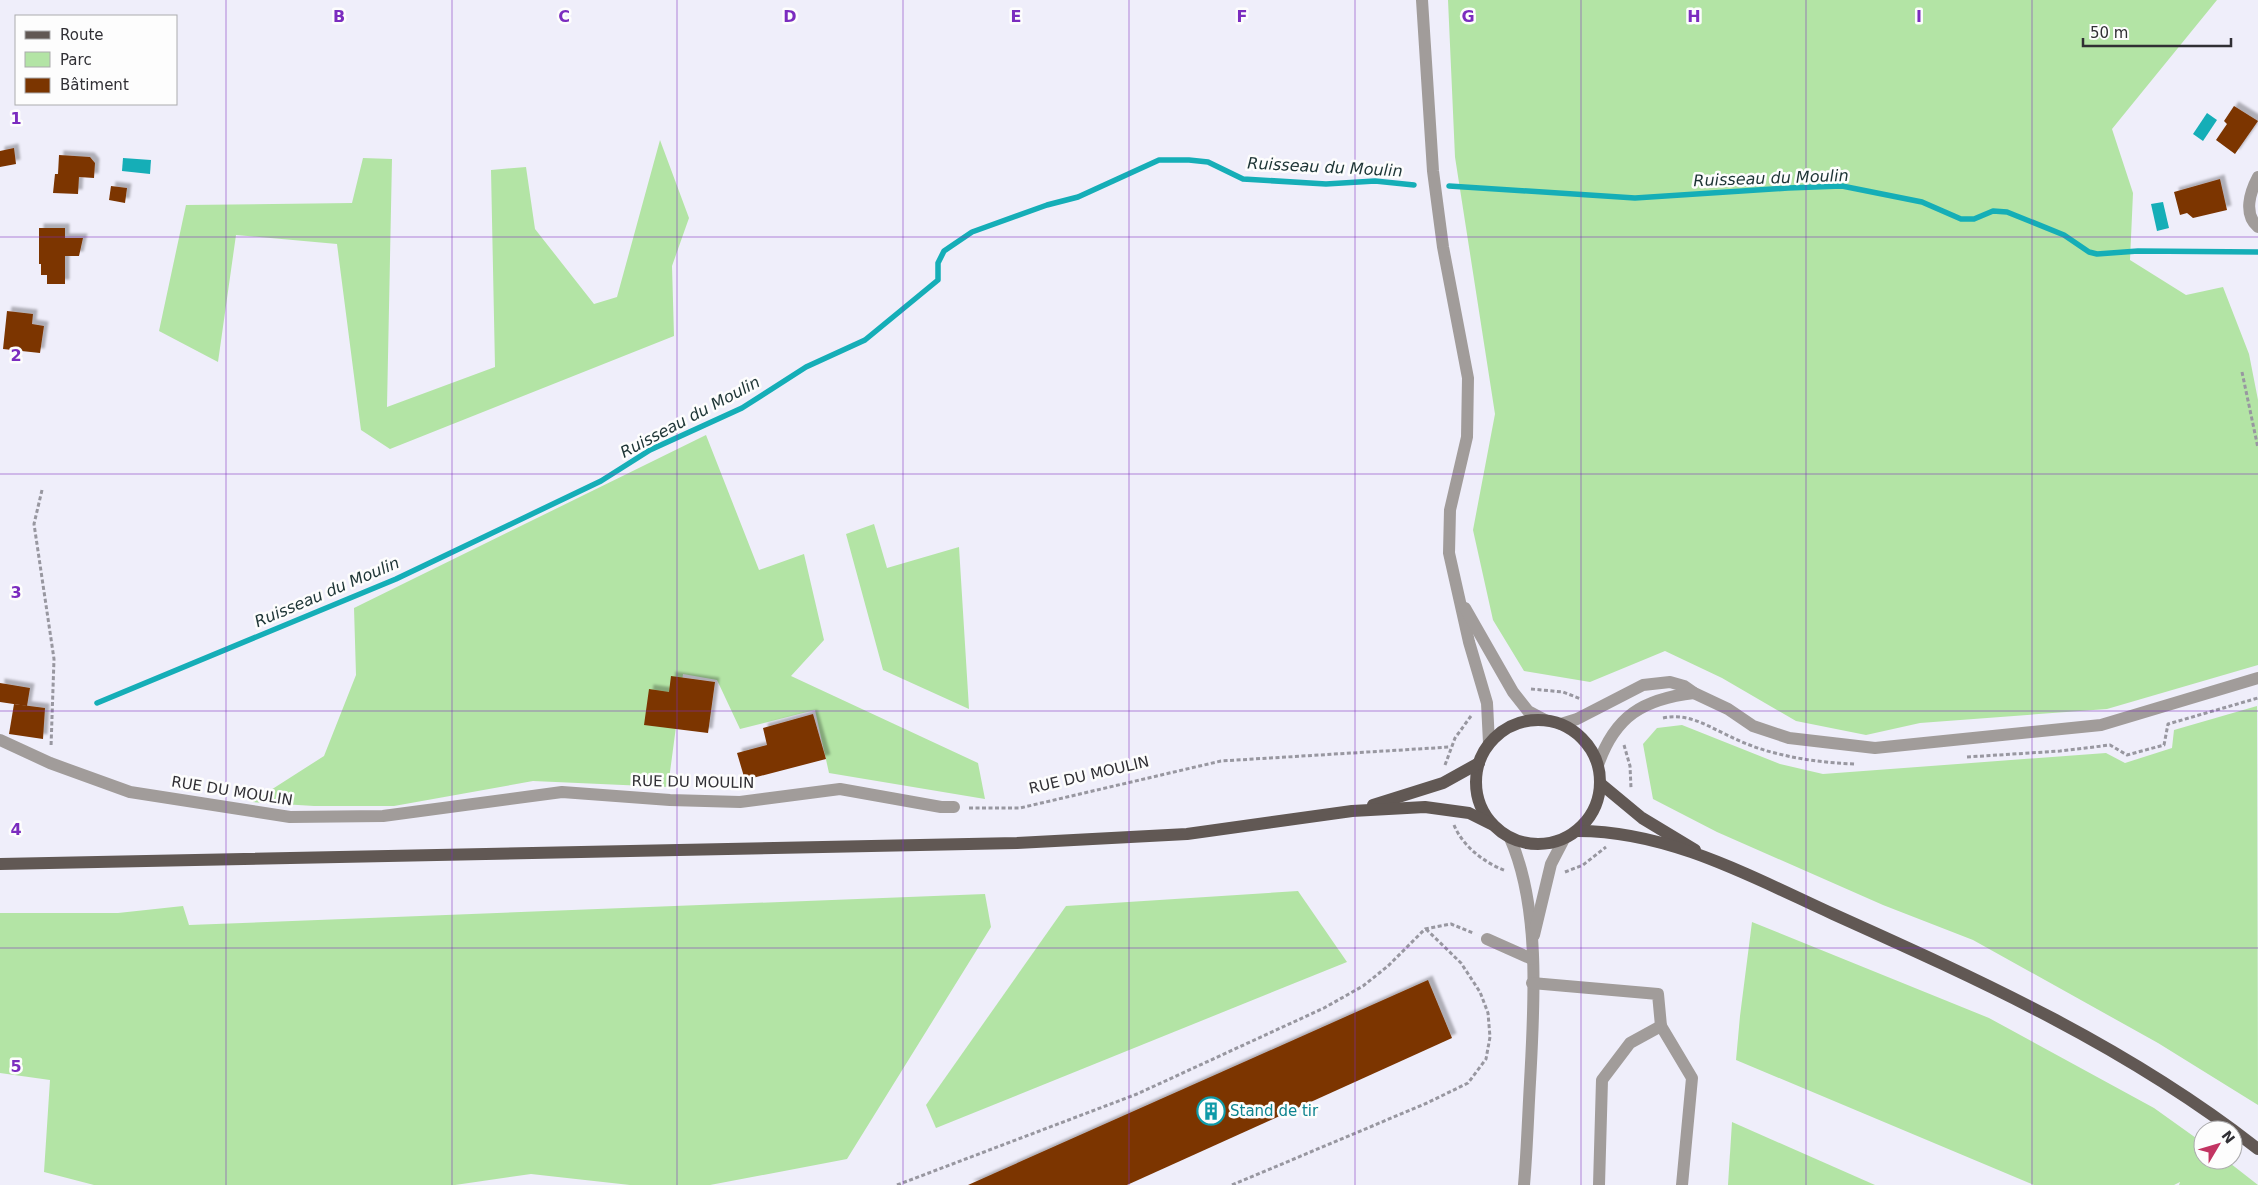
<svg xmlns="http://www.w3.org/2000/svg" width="2258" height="1185" font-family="'DejaVu Sans',sans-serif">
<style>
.green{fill:#b3e4a5}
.water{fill:#15aeb7}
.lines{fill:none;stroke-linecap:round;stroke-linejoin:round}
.stream{stroke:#15aeb7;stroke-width:5.5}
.building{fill:#7b3500;filter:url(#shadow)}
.path{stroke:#9897a0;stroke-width:3;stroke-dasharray:4 2.5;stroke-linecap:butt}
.minor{stroke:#a19c9a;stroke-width:12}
.major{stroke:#615854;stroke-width:12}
.grid{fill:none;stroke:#7b2cbf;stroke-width:1;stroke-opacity:0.55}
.labels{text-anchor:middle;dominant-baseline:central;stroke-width:5;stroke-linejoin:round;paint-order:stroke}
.street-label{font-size:15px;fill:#302f34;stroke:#fdfdfd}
.culture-label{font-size:15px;fill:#0d838f;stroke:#fdfdfd;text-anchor:start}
.water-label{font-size:16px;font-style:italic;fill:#1d3435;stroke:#fdfdfd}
.grid-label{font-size:16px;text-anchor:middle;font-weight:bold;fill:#7b2cbf;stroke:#fdfdfd;stroke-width:5;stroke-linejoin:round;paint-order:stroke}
</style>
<defs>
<filter id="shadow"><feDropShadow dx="4.5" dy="-4.5" stdDeviation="1" flood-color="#0004"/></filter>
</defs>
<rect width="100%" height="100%" fill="#efeefa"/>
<!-- green -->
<g class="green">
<polygon points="1448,0 2217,0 2112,129 2133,193 2130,260 2186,295 2223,287 2249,354 2258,400 2258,665 2107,709 1920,723 1866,735 1796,721 1722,678 1665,651 1590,682 1524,671 1493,620 1473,530 1495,414 1455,157"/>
<polygon points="660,140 689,218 672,266 674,336 390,449 361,430 337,244 236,235 218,362 159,331 186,205 352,203 363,158 392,159 387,407 495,367 491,170 526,167 535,229 594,304 617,297"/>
<polygon points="706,435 759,570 804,554 824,640 791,676 978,763 985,799 829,773 815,710 740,729 717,680 683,674 668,787 533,781 394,806 314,806 252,802 324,756 356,675 354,608"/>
<polygon points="874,524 887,568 959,547 969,709 883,670 846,534"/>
<polygon points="2257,706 2258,1105 2158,1043 1973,940 1883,905 1717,832 1653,799 1643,744 1657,728 1682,725 1780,764 1823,774 2106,753 2125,763 2172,748 2174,730"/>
<polygon points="1298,891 1347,962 936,1128 926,1105 1066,906"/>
<polygon points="985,894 991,927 847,1159 710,1185 630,1185 531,1174 455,1185 94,1185 44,1172 50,1080 0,1073 0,913 118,913 183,906 189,925"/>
<polygon points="1752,922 1989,1018 2154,1108 2203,1143 2203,1160 2226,1160 2258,1185 2179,1185 2180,1182 2174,1185 2034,1185 1736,1060 1740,1016"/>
<polygon points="1732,1122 1875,1185 1728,1185"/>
</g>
<!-- water -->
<g class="water">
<polygon points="2207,113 2217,120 2203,141 2193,134"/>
<polygon points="123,158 151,160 150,174 122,171"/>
<polygon points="2163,202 2169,228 2157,231 2151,204"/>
</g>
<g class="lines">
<!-- stream -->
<g class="stream">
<polyline points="1449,186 1635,198 1788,188 1842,186 1922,202 1961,219 1974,219 1993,211 2007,212 2064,235 2089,252 2097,254 2138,251 2258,252"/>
<polyline points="97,703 396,579 601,481 650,450 742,408 806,367 865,340 938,280 938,263 944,251 972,232 1047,205 1078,197 1159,160 1189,160 1208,162 1243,179 1326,184 1375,181 1414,185"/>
</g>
</g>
<!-- building -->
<g class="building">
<polygon points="2234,106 2258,121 2235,154 2216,140 2227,124 2224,121"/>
<polygon points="14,148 16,164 0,167 0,151"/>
<polygon points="59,155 90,157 95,163 94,178 79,177 78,194 53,193 55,174 58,174"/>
<polygon points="2220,179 2227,210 2193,218 2187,213 2180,215 2174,192"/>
<polygon points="111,186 127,188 125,203 109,200"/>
<polygon points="39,228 65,228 65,238 83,238 79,256 65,256 65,284 47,284 47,275 41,275 41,264 39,264"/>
<polygon points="7,311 33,314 32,324 44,326 40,353 3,349"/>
<polygon points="671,676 715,682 708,733 644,725 649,689 669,692"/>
<polygon points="0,683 30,688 27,706 0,702"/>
<polygon points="14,704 45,708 43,739 9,734"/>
<polygon points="813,714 826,759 745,780 737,753 767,745 763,728"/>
<polygon points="1428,980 1452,1038 1127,1185 968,1185"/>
</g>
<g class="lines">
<!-- path -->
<g class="path">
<polyline points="2242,372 2258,448"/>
<polyline points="42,490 34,524 54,659 51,747"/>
<polyline points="1531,689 1563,692 1581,699"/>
<path d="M 1663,718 C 1687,713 1704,724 1725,734 C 1741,742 1758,749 1775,753 C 1802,760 1828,763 1856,764"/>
<polyline points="1624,745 1630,766 1631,788"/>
<polyline points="1967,757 2060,751 2110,745 2127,755 2164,745 2168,724 2258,698"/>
<polyline points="1445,765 1455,738 1471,716"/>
<polyline points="969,808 1020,808 1221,761 1450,747"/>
<path d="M 1454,825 C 1463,847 1485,863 1506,871"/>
<polyline points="1565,872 1583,865 1606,847"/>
<polyline points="897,1185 1137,1094 1324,1008 1363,986 1388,966 1425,929 1451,924 1473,933"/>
<polyline points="1232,1185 1427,1103 1468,1083 1486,1059 1490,1037 1488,1013 1480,992 1461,963 1426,929"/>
</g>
<!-- minor -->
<g class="minor">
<polyline points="1422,0 1433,171 1443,247 1468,378 1467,437 1450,510 1449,553 1469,642 1487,703 1489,743"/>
<path d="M 2258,177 C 2250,192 2243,214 2258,227"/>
<polyline points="1465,608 1513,692 1528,711 1545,720"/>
<polyline points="1561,724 1577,719 1643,685 1670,682 1684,686 1694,693 1728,709 1753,726 1789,738 1875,748 2101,725 2258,678"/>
<polyline points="0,740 50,763 130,792 290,817 383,816 562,792 670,800 740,802 840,789 941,807 954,807"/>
<path d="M 1598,765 C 1615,716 1643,699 1694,693"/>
<path d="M 1510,838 C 1541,908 1534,1007 1530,1082 C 1528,1116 1527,1151 1524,1185"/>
<polyline points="1534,935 1551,864 1564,839"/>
<polyline points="1487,939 1532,959"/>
<polyline points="1532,983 1658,994 1661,1026 1692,1078 1682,1185"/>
<polyline points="1599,1185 1602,1080 1630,1043 1661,1026"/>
</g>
<!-- major -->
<g class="major">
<circle cx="1538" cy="782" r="62"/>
<polyline points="1601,784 1642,818 1695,850"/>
<polyline points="1373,805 1443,783 1479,763"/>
<path d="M 1578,831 C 1669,831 1752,877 1833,914 C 1982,981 2128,1047 2258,1149"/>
<polyline points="0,864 1017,843 1187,834 1352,811 1425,807 1469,813 1491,824"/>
</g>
</g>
<!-- grid -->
<path class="grid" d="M 226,0 L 226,1185M 452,0 L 452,1185M 677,0 L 677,1185M 903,0 L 903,1185M 1129,0 L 1129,1185M 1355,0 L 1355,1185M 1581,0 L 1581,1185M 1806,0 L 1806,1185M 2032,0 L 2032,1185M 0,237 L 2258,237M 0,474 L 2258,474M 0,711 L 2258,711M 0,948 L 2258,948"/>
<!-- icons -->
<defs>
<g id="building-ring" transform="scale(1.4375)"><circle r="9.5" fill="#fdfdfd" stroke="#0f9aa8" stroke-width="1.5"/><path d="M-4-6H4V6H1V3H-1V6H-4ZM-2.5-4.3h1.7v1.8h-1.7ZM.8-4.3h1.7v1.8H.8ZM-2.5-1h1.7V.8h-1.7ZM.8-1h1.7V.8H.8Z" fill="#0f9aa8"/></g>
</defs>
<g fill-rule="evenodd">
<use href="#building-ring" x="1211" y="1111"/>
</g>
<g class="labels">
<!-- street labels -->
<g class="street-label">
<text transform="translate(1089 775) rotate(-13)">RUE DU MOULIN</text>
<text transform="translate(693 782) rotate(1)">RUE DU MOULIN</text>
<text transform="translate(232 791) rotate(9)">RUE DU MOULIN</text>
</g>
<!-- culture labels -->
<g class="culture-label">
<text x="1230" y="1111">Stand de tir</text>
</g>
<!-- water labels -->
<g class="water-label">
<text transform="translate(1325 167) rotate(3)">Ruisseau du Moulin</text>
<text transform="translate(1771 178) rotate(-2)">Ruisseau du Moulin</text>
<text transform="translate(690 417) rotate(-28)">Ruisseau du Moulin</text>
<text transform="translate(327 592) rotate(-23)">Ruisseau du Moulin</text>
</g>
</g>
<g class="grid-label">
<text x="339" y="22">B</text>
<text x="564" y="22">C</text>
<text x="790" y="22">D</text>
<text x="1016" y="22">E</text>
<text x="1242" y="22">F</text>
<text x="1468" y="22">G</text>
<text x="1694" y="22">H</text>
<text x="1919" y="22">I</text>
<text x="16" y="124">1</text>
<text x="16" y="361">2</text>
<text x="16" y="598">3</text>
<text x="16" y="835">4</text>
<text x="16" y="1072">5</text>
</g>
<!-- legend -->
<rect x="15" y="15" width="162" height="90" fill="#fdfdfd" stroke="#ababad"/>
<rect x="25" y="31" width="25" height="8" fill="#615854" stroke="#ababad"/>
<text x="60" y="40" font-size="15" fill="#302f34">Route</text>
<rect x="25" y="52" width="25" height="15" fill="#b3e4a5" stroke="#ababad"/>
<text x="60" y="65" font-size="15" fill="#302f34">Parc</text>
<rect x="25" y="78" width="25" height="15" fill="#7b3500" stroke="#ababad"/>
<text x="60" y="90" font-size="15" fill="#302f34">Bâtiment</text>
<!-- north arrow -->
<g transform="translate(2218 1145) rotate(52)"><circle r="24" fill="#fdfdfd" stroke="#ababad"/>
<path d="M0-4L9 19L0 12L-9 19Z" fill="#c23462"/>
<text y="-8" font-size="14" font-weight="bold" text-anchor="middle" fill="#302f34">N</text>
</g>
<!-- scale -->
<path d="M2083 38v8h148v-8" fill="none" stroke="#302f34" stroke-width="2.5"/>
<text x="2090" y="38" font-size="15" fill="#302f34" stroke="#fdfdfd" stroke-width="4" paint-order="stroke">50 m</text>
</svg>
